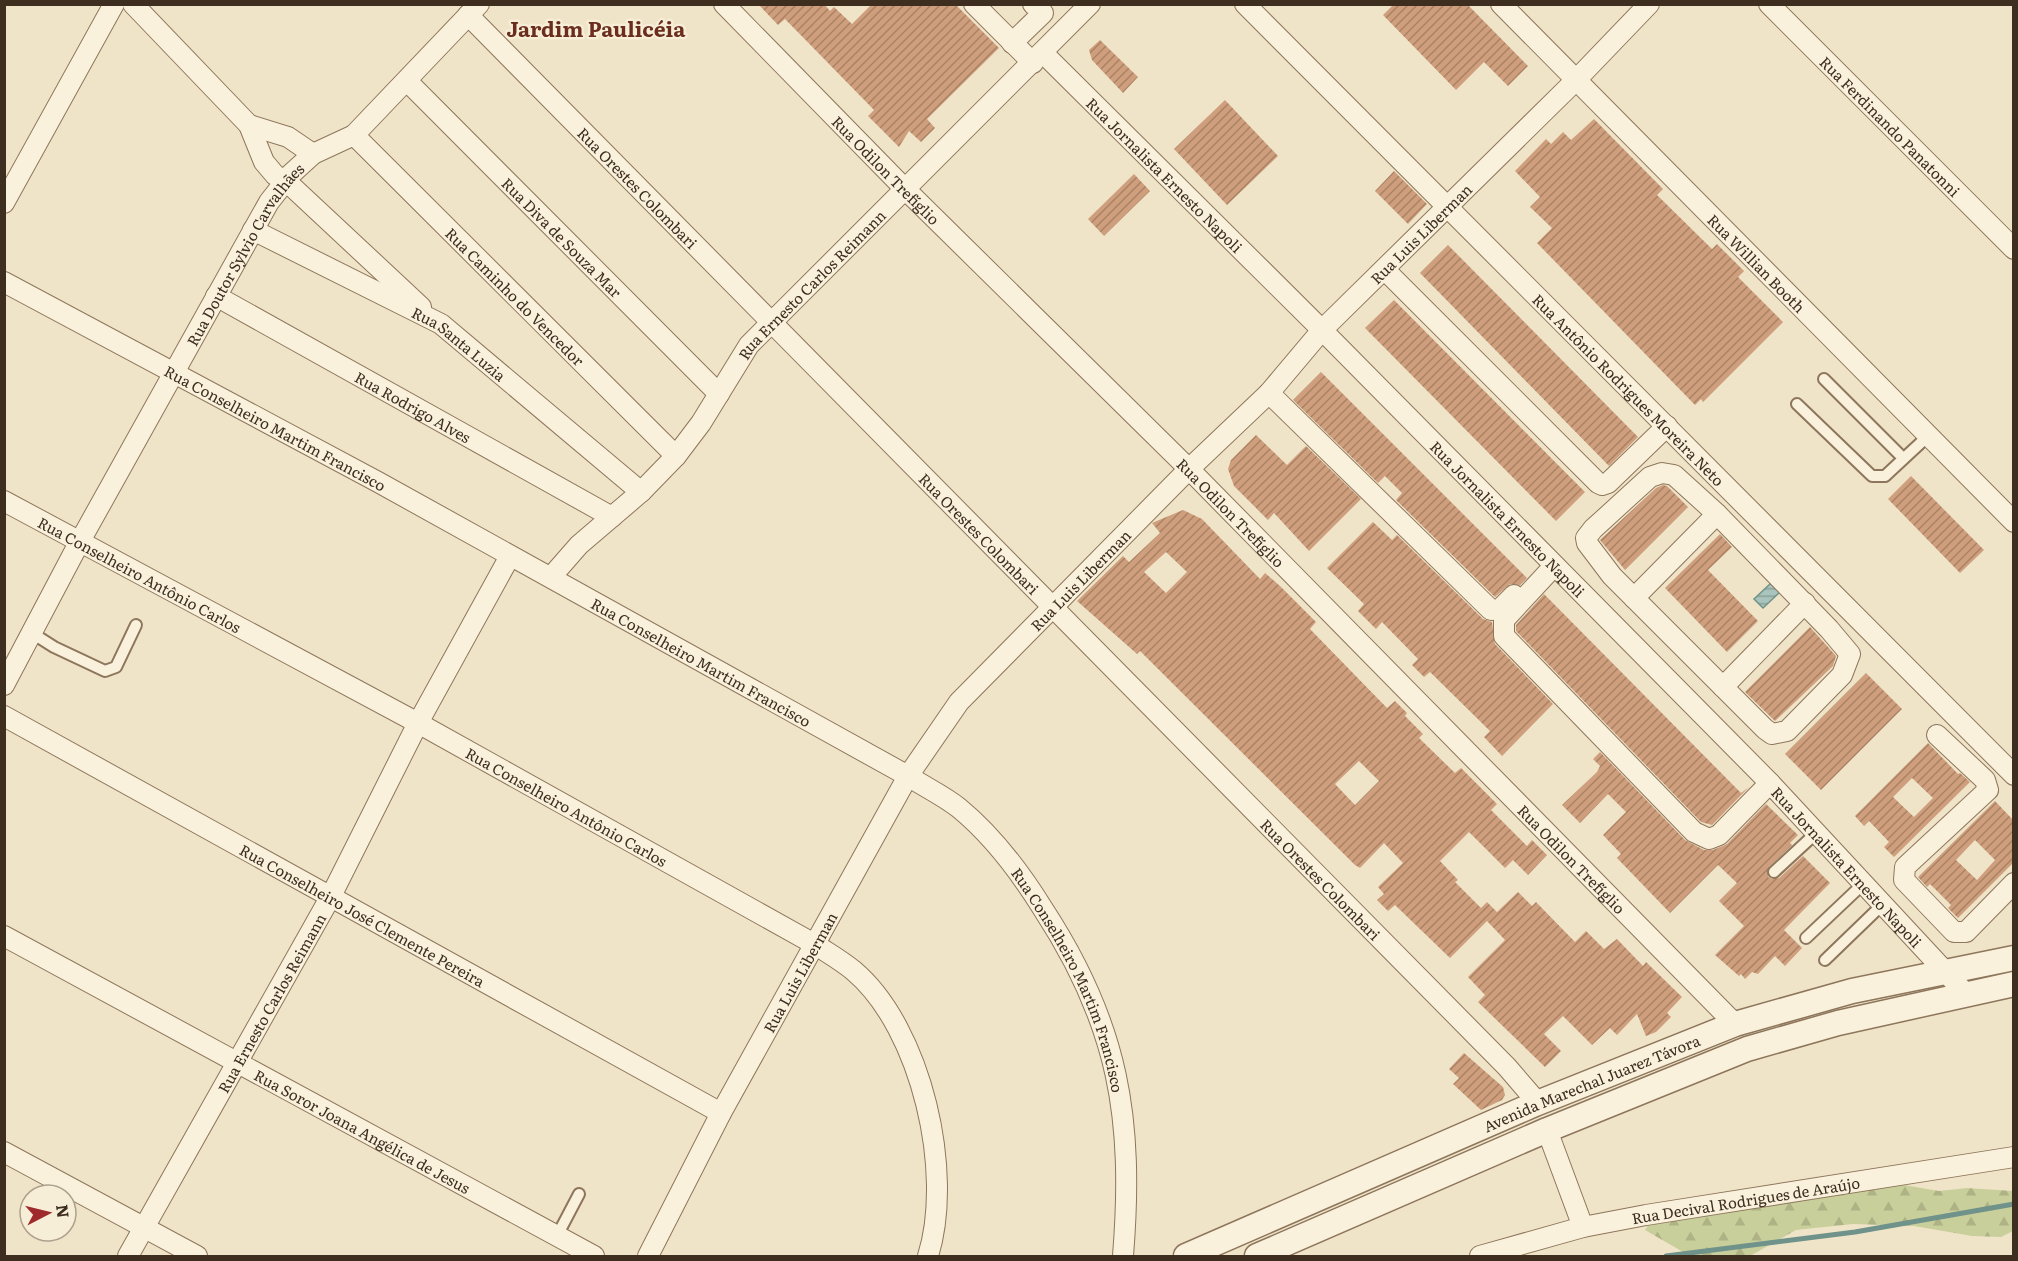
<svg xmlns="http://www.w3.org/2000/svg" width="2018" height="1261" font-family="Literata,serif">
<style>
.forest{fill:url(#forest-firs)}
.water{fill:url(#water-rules);stroke:#6f938a;stroke-width:1.5}
.lines{fill:none;stroke-linecap:round;stroke-linejoin:round}
.stream{stroke:#6f938a;stroke-width:5}
.building{fill:url(#building-hatch);fill-rule:evenodd}
.service-casing{stroke:#8d765c;stroke-width:14}
.minor-casing{stroke:#8d765c;stroke-width:22}
.tertiary-casing{stroke:#8d765c;stroke-width:27}
.service{stroke:#faf1dc;stroke-width:10}
.minor{stroke:#faf1dc;stroke-width:20}
.tertiary{stroke:#faf1dc;stroke-width:24}
.labels{text-anchor:middle;dominant-baseline:central;stroke-width:4.5;stroke-linejoin:round;paint-order:stroke}
.street-label{font-size:15px;fill:#3d2e20;stroke:#f7eed8}
.district-label{font-size:21px;font-weight:bold;fill:#6b2e1e;stroke:#f7eed8}
</style>
<defs>
<pattern id="forest-firs" width="22" height="20" patternUnits="userSpaceOnUse" patternTransform="scale(1.5)"><rect width="22" height="20" fill="#c9cf9b"/><path d="M5 1l3.5 6h-7zM16 11l3.5 6h-7z" fill="#aeb285"/></pattern>
<pattern id="water-rules" width="6" height="5" patternUnits="userSpaceOnUse" patternTransform="scale(1.5)"><rect width="6" height="5" fill="#a9c4bc"/><path d="M0 2.5h6" fill="none" stroke="#8ba098"/></pattern>
<pattern id="building-hatch" width="6" height="6" patternUnits="userSpaceOnUse" patternTransform="scale(1.5)"><rect width="6" height="6" fill="#cf9f7d"/><path d="M-1 1l2-2M0 6l6-6M5 7l2-2" fill="none" stroke="#a98266"/></pattern>
</defs>
<rect width="100%" height="100%" fill="#f0e4c8"/>
<!-- forest -->
<polygon class="forest" points="1851,1176 1939,1191 1967,1188 2013,1191 2013,1231 2001,1237 1972,1236 1914,1226 1853,1224 1796,1230 1750,1256 1690,1256 1645,1230 1659,1209 1767,1185"/>
<!-- water -->
<polygon class="water" points="1771,583 1780,592 1763,608 1754,599"/>
<g class="lines">
<!-- stream -->
<polyline class="stream" points="1666,1256 1855,1232 2014,1204"/>
</g>
<!-- building -->
<g class="building">
<polygon points="758,4 824,4 830,11 834,7 852,24 872,4 955,4 999,48 927,119 935,128 921,142 909,131 899,147 868,116 874,110 785,19 778,25"/>
<polygon points="1394,4 1467,4 1528,66 1508,86 1484,62 1456,90 1383,15"/>
<polygon points="1100,40 1138,77 1123,93 1092,60 1089,50"/>
<polygon points="1225,100 1278,156 1227,205 1174,149"/>
<polygon points="1594,119 1663,189 1657,195 1712,249 1717,244 1744,271 1738,277 1783,322 1703,402 1701,399 1695,405 1537,243 1552,228 1530,207 1540,197 1515,171 1546,139 1551,144 1563,132 1571,140"/>
<polygon points="1394,171 1427,204 1408,224 1375,191"/>
<polygon points="1134,174 1150,191 1104,236 1088,219"/>
<polygon points="1448,245 1638,437 1609,466 1420,273"/>
<polygon points="1394,300 1585,492 1556,521 1365,328"/>
<polygon points="1321,372 1527,578 1520,585 1510,584 1495,597 1396,500 1402,493 1385,476 1378,483 1293,400"/>
<polygon points="1256,435 1287,465 1306,446 1361,499 1309,551 1274,513 1268,520 1234,486 1228,469 1231,460"/>
<polygon points="1911,476 1984,550 1960,573 1888,499"/>
<polygon points="1663,485 1667,486 1688,507 1625,570 1600,540 1656,488"/>
<path d="M 1183,510 L 1202,519 L 1260,579 L 1265,573 L 1280,586 L 1316,622 L 1310,629 L 1387,708 L 1395,701 L 1407,713 L 1405,716 L 1423,734 L 1419,738 L 1455,773 L 1461,768 L 1497,804 L 1491,810 L 1527,846 L 1532,840 L 1547,855 L 1528,875 L 1513,860 L 1505,868 L 1469,832 L 1440,861 L 1458,880 L 1455,882 L 1481,908 L 1487,902 L 1497,912 L 1518,892 L 1532,906 L 1536,902 L 1575,942 L 1586,931 L 1604,949 L 1617,939 L 1643,966 L 1646,962 L 1682,997 L 1667,1013 L 1671,1017 L 1656,1032 L 1646,1036 L 1637,1014 L 1617,1035 L 1610,1028 L 1592,1045 L 1563,1016 L 1544,1034 L 1561,1051 L 1545,1067 L 1478,1002 L 1485,995 L 1468,977 L 1505,940 L 1487,921 L 1450,958 L 1395,905 L 1388,911 L 1377,900 L 1384,894 L 1378,887 L 1403,863 L 1384,843 L 1360,868 L 1355,865 L 1140,651 L 1137,654 L 1077,601 L 1123,556 L 1129,562 L 1160,533 L 1152,523 ZM 1166,552 L 1187,572 L 1166,593 L 1144,572 ZM 1359,761 L 1379,781 L 1355,805 L 1335,784 Z"/>
<polygon points="1373,522 1392,540 1397,535 1483,619 1492,622 1495,644 1553,704 1502,756 1484,737 1490,731 1430,672 1424,677 1412,665 1418,659 1382,622 1376,629 1358,611 1364,604 1327,568"/>
<polygon points="1720,534 1732,547 1708,570 1758,621 1727,652 1665,588"/>
<polygon points="1544,594 1741,793 1749,787 1712,825 1701,822 1516,631 1516,625"/>
<polygon points="1810,627 1836,656 1833,666 1775,721 1745,692"/>
<polygon points="1866,673 1902,709 1821,790 1785,754"/>
<path d="M 1928,743 L 1958,774 L 1960,773 L 1970,782 L 1894,857 L 1884,847 L 1889,842 L 1869,821 L 1864,826 L 1855,816 ZM 1912,778 L 1933,798 L 1914,817 L 1893,797 Z"/>
<polygon points="1600,752 1685,840 1704,850 1713,850 1727,844 1766,804 1798,835 1790,843 1792,845 1769,867 1768,877 1772,879 1779,878 1803,856 1830,883 1784,930 1802,948 1785,966 1775,956 1758,974 1752,972 1745,979 1741,974 1739,976 1715,955 1744,926 1719,901 1737,883 1718,865 1670,913 1617,858 1621,854 1603,835 1626,812 1608,794 1580,823 1562,805 1597,772 1600,766 1593,759"/>
<path d="M 1995,801 L 2013,820 L 2013,863 L 1958,918 L 1948,908 L 1951,905 L 1930,884 L 1927,887 L 1918,877 ZM 1975,840 L 1995,860 L 1977,880 L 1956,860 Z"/>
<polygon points="1464,1053 1503,1087 1505,1095 1502,1100 1481,1110 1453,1084 1459,1078 1449,1069"/>
</g>
<g class="lines">
<!-- service casing -->
<g class="service-casing">
<g id="service">
<polyline points="1824,379 1903,458"/>
<polyline points="1797,404 1872,476 1885,476 1928,436"/>
<polyline points="32,633 54,647 105,671 116,667 136,625"/>
<polyline points="1774,872 1815,834"/>
<polyline points="1806,938 1863,884"/>
<polyline points="1825,960 1883,904"/>
<polyline points="557,1236 579,1194"/>
</g>
</g>
<!-- minor casing -->
<g class="minor-casing">
<g id="minor">
<polyline points="133,4 249,125 264,162 275,175 286,181 421,307"/>
<path id="s1" d="M 724,4 L 905,189 L 1189,469 L 1735,1024"/>
<polyline points="974,4 1033,63"/>
<path id="s2" d="M 1245,4 L 2014,775"/>
<path id="s3" d="M 1501,4 L 2014,522"/>
<path id="s4" d="M 1769,4 L 2014,249"/>
<path id="s5" d="M 468,15 L 1507,1067 L 1538,1103"/>
<polyline points="1012,43 1043,13 1033,4"/>
<path id="s6" d="M 1043,53 L 1322,330 L 1770,783 L 1966,994"/>
<path id="s7" d="M 407,81 L 719,394"/>
<polyline points="249,125 288,137 313,154"/>
<path id="s8" d="M 354,135 L 676,456"/>
<polyline points="4,203 114,4"/>
<path id="s9" d="M 253,230 L 441,324 L 641,492"/>
<polyline points="1385,270 1598,483 1602,485 1608,483 1667,426"/>
<path id="s10" d="M 4,282 L 378,482 L 908,776 C 925,787 944,796 959,808 C 993,836 1020,872 1043,909 C 1119,1025 1134,1119 1123,1256"/>
<path id="s11" d="M 216,296 L 612,517"/>
<polyline points="1269,393 1491,610 1500,609 1514,595"/>
<polygon points="1662,473 1674,475 1717,514 1829,629 1850,654 1842,675 1787,731 1772,734 1765,729 1612,576 1587,543 1586,538 1593,529 1650,477"/>
<path id="s12" d="M 4,501 L 418,723 L 816,945 C 828,953 842,961 854,971 C 922,1029 954,1173 928,1256"/>
<polyline points="1554,566 1504,620 1504,636 1694,832 1709,839 1719,835 1770,783"/>
<path id="s13" d="M 551,577 L 579,545 L 641,492 L 676,456 L 701,423 L 749,345 L 1090,4"/>
<polyline points="1634,598 1717,514"/>
<path id="s14" d="M 4,685 L 79,543 L 269,202 L 291,174 L 313,154 L 354,135 L 479,4"/>
<polyline points="1723,687 1805,603"/>
<path id="s15" d="M 4,716 L 721,1113"/>
<polyline points="1937,735 1985,780 1988,790 1905,867 1904,880 1954,932 1966,932 2014,883"/>
<path id="s16" d="M 4,936 L 594,1256"/>
<polyline points="1547,1130 1583,1227"/>
<polyline points="4,1152 197,1256"/>
<path id="s17" d="M 128,1256 L 331,896 L 418,723 L 510,556"/>
<path id="s18" d="M 648,1256 L 721,1113 L 908,776 L 959,702 L 1189,469 L 1269,393 L 1322,330 L 1576,80 L 1649,4"/>
<path id="s19" d="M 1480,1256 L 1583,1227 L 1646,1215 L 2014,1157"/>
</g>
</g>
<!-- tertiary casing -->
<g class="tertiary-casing">
<g id="tertiary">
<path id="s20" d="M 1186,1256 L 1535,1104 L 1735,1024 L 1852,991 L 2014,958"/>
<polyline points="1257,1256 1547,1130 1747,1049 1838,1023 2014,984"/>
</g>
</g>
<!-- service -->
<use href="#service" class="service"/>
<!-- minor -->
<use href="#minor" class="minor"/>
<!-- tertiary -->
<use href="#tertiary" class="tertiary"/>
</g>
<g class="labels">
<!-- street labels -->
<g class="street-label">
<text stroke="none"><textPath href="#s4" startOffset="172">Rua Ferdinando Panatonni</textPath></text>
<text stroke="none"><textPath href="#s1" startOffset="232">Rua Odilon Trefíglio</textPath></text>
<text stroke="none"><textPath href="#s6" startOffset="172">Rua Jornalista Ernesto Napoli</textPath></text>
<text stroke="none"><textPath href="#s5" startOffset="242">Rua Orestes Colombari</textPath></text>
<text stroke="none"><textPath href="#s18" startOffset="1294">Rua Luis Liberman</textPath></text>
<text stroke="none"><textPath href="#s7" startOffset="220">Rua Diva de Souza Mar</textPath></text>
<text stroke="none"><textPath href="#s14" startOffset="494">Rua Doutor Sylvio Carvalhães</textPath></text>
<text stroke="none"><textPath href="#s3" startOffset="364">Rua Willian Booth</textPath></text>
<text stroke="none"><textPath href="#s13" startOffset="394">Rua Ernesto Carlos Reimann</textPath></text>
<text stroke="none"><textPath href="#s8" startOffset="228">Rua Caminho do Vencedor</textPath></text>
<text stroke="none"><textPath href="#s9" startOffset="236">Rua Santa Luzia</textPath></text>
<text stroke="none"><textPath href="#s2" startOffset="544">Rua Antônio Rodrigues Moreira Neto</textPath></text>
<text stroke="none"><textPath href="#s11" startOffset="226">Rua Rodrigo Alves</textPath></text>
<text stroke="none"><textPath href="#s10" startOffset="308">Rua Conselheiro Martim Francisco</textPath></text>
<text stroke="none"><textPath href="#s1" startOffset="718">Rua Odilon Trefíglio</textPath></text>
<text stroke="none"><textPath href="#s6" startOffset="658">Rua Jornalista Ernesto Napoli</textPath></text>
<text stroke="none"><textPath href="#s5" startOffset="728">Rua Orestes Colombari</textPath></text>
<text stroke="none"><textPath href="#s12" startOffset="154">Rua Conselheiro Antônio Carlos</textPath></text>
<text stroke="none"><textPath href="#s18" startOffset="808">Rua Luis Liberman</textPath></text>
<text stroke="none"><textPath href="#s10" startOffset="794">Rua Conselheiro Martim Francisco</textPath></text>
<text stroke="none"><textPath href="#s12" startOffset="640">Rua Conselheiro Antônio Carlos</textPath></text>
<text stroke="none"><textPath href="#s1" startOffset="1204">Rua Odilon Trefíglio</textPath></text>
<text stroke="none"><textPath href="#s6" startOffset="1144">Rua Jornalista Ernesto Napoli</textPath></text>
<text stroke="none"><textPath href="#s5" startOffset="1214">Rua Orestes Colombari</textPath></text>
<text stroke="none"><textPath href="#s15" startOffset="410">Rua Conselheiro José Clemente Pereira</textPath></text>
<text stroke="none"><textPath href="#s18" startOffset="322">Rua Luis Liberman</textPath></text>
<text stroke="none"><textPath href="#s10" startOffset="1298">Rua Conselheiro Martim Francisco</textPath></text>
<text stroke="none"><textPath href="#s17" startOffset="291">Rua Ernesto Carlos Reimann</textPath></text>
<text stroke="none"><textPath href="#s20" startOffset="441">Avenida Marechal Juarez Távora</textPath></text>
<text stroke="none"><textPath href="#s16" startOffset="408">Rua Soror Joana Angélica de Jesus</textPath></text>
<text stroke="none"><textPath href="#s19" startOffset="272">Rua Decival Rodrigues de Araújo</textPath></text>
</g>
<!-- district labels -->
<g class="district-label">
<text x="596" y="27">Jardim Paulicéia</text>
</g>
</g>
<!-- border -->
<rect width="2018" height="1261" fill="none" stroke="#3d2e20" stroke-width="12"/>
<!-- north arrow -->
<g transform="translate(48 1213) rotate(83)"><circle r="28" fill="#f7eed8" stroke="#ada18e" stroke-width="1.5"/>
<path d="M0-4.5L10 22L0 15L-10 22Z" fill="#9e2a2b"/>
<text y="-9" font-size="16" font-weight="bold" text-anchor="middle" fill="#3d2e20">N</text>
</g>
</svg>
